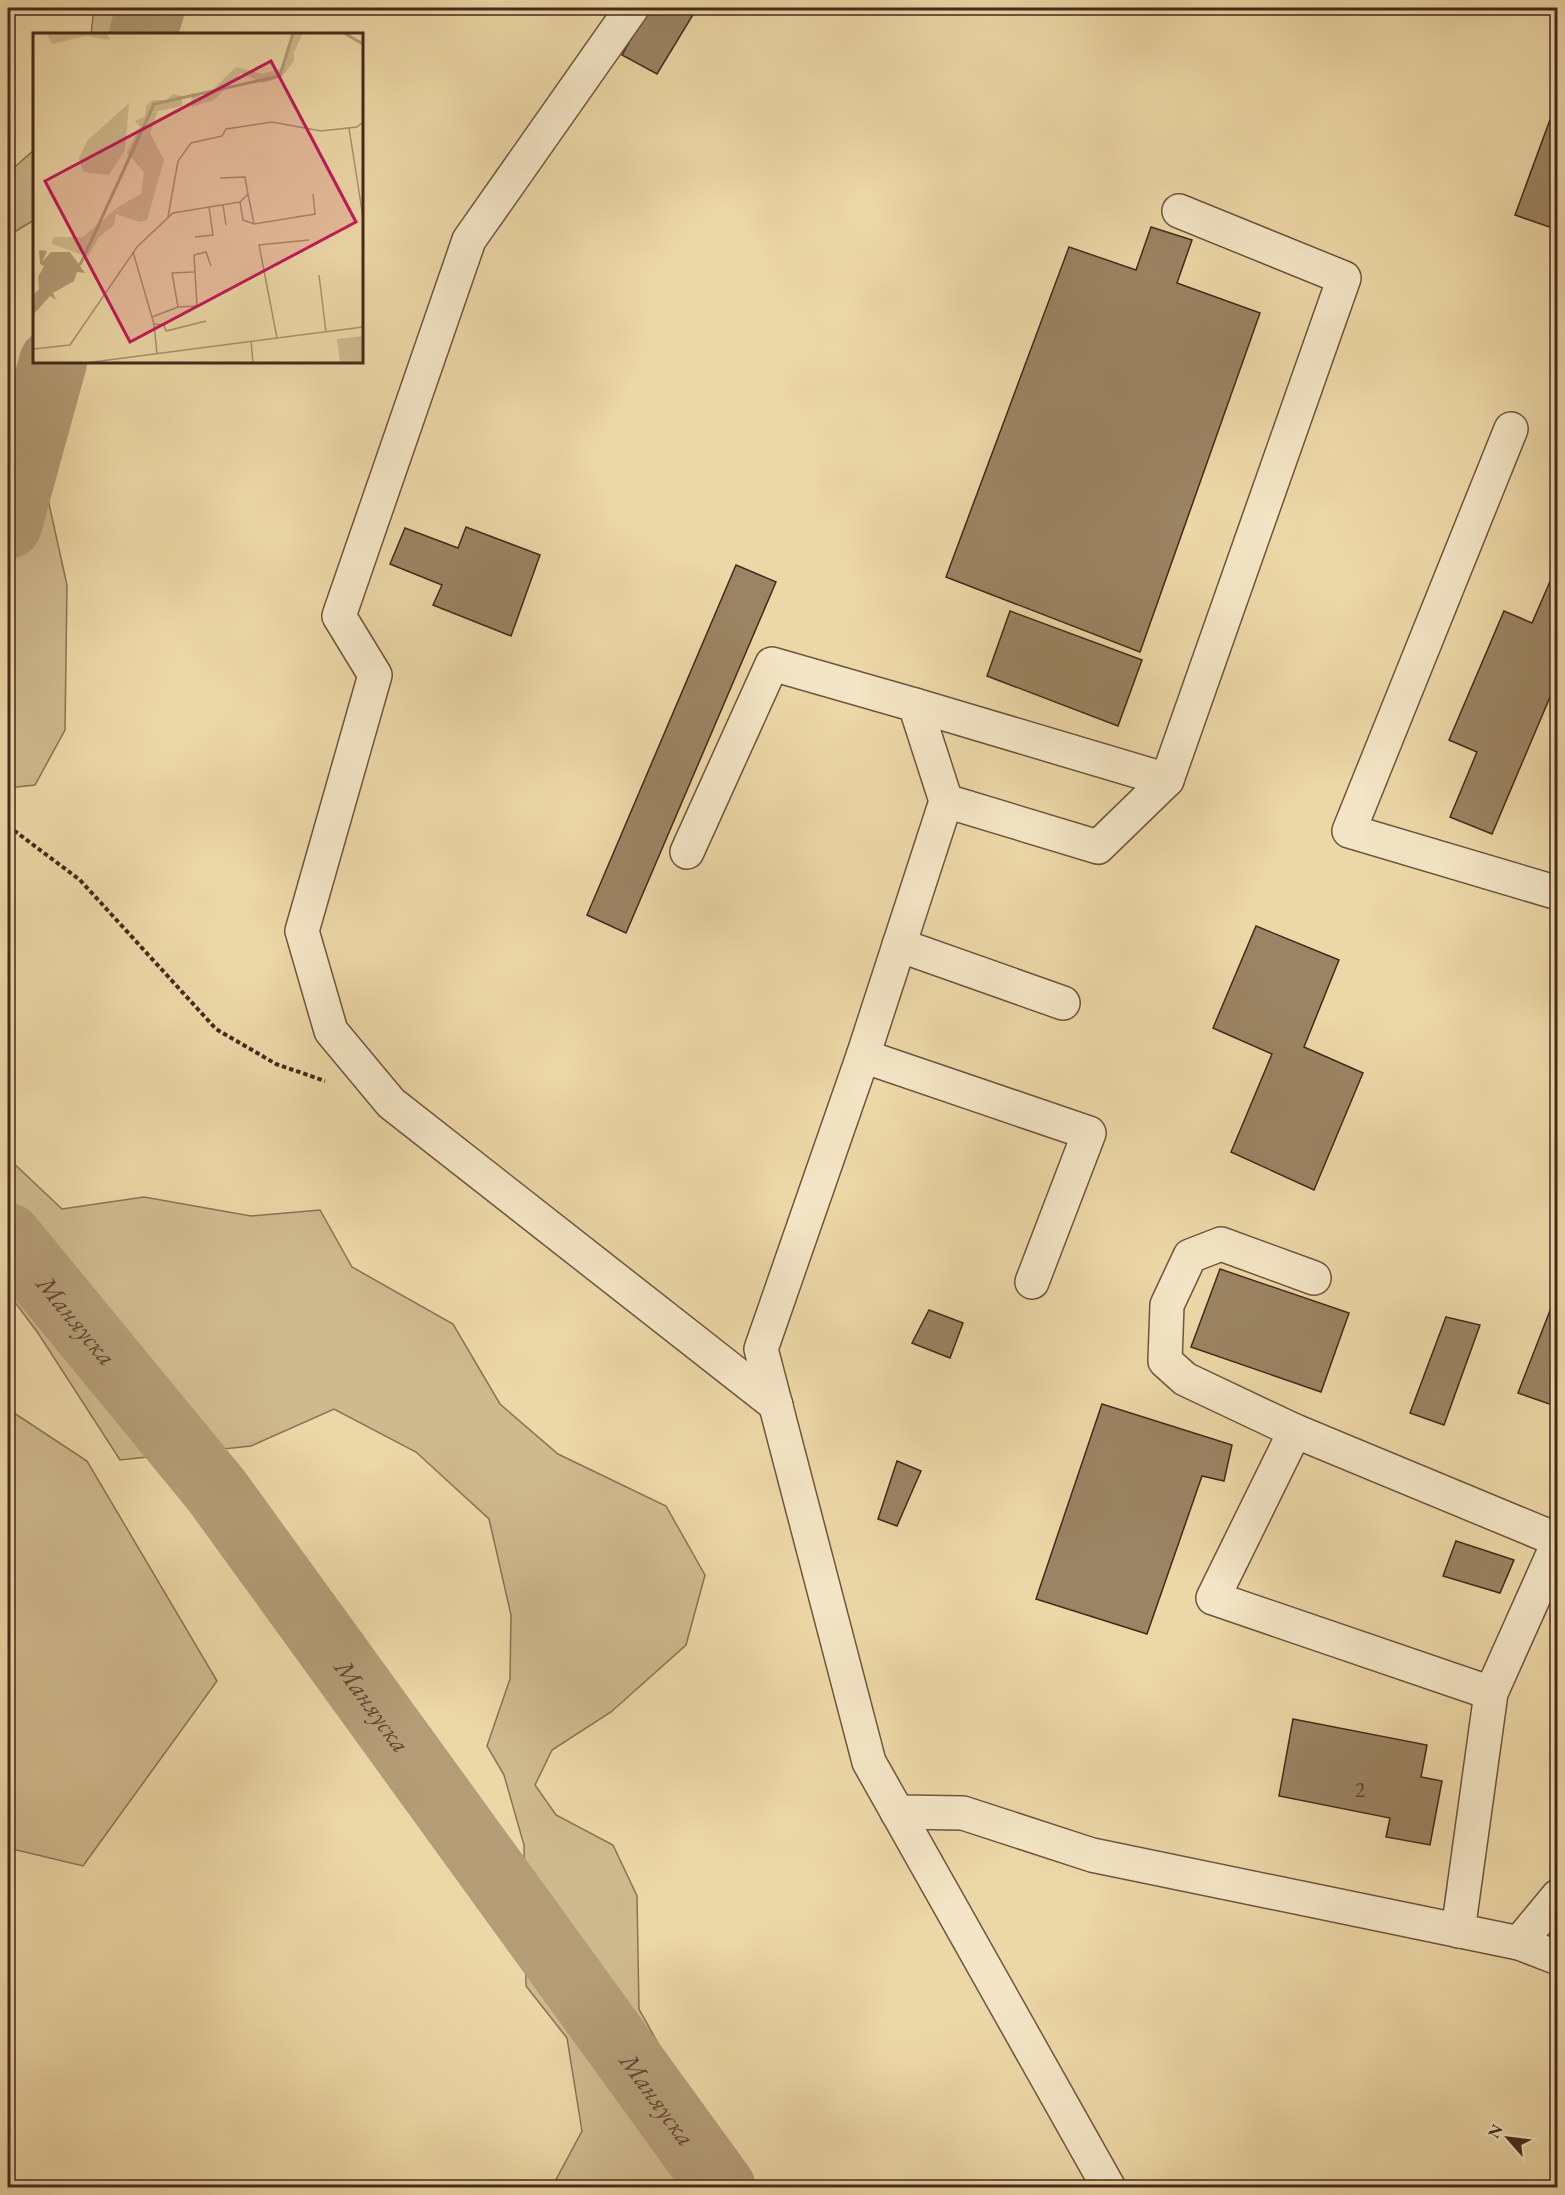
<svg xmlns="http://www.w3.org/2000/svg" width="1565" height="2195" font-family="'EB Garamond',serif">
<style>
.green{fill:#cfba8e;stroke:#8a7254;stroke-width:1.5}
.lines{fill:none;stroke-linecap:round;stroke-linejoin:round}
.river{stroke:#b39c76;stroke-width:68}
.building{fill:#9b8463;stroke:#442a1a;stroke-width:1.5}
.minor-casing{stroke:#6e553d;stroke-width:36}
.path{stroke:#442a1a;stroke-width:4;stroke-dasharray:4.5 3;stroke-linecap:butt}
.minor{stroke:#f3e5c5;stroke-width:33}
.labels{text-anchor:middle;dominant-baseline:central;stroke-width:6;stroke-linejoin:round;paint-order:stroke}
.number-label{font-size:21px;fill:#5a402c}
.water-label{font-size:26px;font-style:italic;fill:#604631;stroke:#f3e5c5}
.inset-river{fill:none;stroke:#b39c76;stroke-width:3}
.inset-road{fill:none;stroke:#a9926e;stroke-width:1.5}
.view{fill:#c2185b;fill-opacity:0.15;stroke:#c2185b;stroke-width:3}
.inset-edge{fill:none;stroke:#442a1a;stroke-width:3}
</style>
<rect width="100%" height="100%" fill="#ecd7a6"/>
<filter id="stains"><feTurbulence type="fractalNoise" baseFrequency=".00333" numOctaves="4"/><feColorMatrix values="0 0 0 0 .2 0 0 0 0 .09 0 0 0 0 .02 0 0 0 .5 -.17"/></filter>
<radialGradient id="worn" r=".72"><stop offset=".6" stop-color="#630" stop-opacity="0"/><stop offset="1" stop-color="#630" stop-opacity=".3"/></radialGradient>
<!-- green -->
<g class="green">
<polygon points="94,8 167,8 163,34 91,34"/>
<polygon points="34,150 34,220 8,236 8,173"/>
<polygon points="8,384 47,495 67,585 65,730 35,785 8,788"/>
<polygon points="8,1158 62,1209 144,1197 251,1216 320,1210 352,1267 453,1324 500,1404 558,1454 666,1506 705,1575 686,1645 611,1712 552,1750 535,1785 556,1815 613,1845 637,1896 639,2009 688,2097 752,2177 736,2187 552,2187 582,2131 567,2038 526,1986 524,1845 504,1775 487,1746 510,1679 511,1615 489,1519 416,1452 334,1409 251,1446 120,1460 38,1333 8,1293"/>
<polygon points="8,1409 87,1461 217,1681 83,1866 8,1848"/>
</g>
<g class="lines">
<!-- river -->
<g class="river">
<polyline points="143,34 151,8"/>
<polyline points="8,525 53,362"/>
<path id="s1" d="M 8,1237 L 216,1490 L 722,2188"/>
</g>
</g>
<!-- building -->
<g class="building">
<polygon points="649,8 697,8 657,74 622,55"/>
<polygon points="1558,98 1558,230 1515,215"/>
<polygon points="1151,227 1192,240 1177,283 1260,313 1140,652 946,577 1069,247 1136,270"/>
<polygon points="466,527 540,555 511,636 433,605 442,585 390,564 405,528 458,548"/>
<polygon points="1558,563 1558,678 1492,834 1450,817 1477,752 1449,740 1504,611 1532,623"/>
<polygon points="736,565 776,582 626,933 587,915"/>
<polygon points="1010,611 1142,660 1118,726 987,676"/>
<polygon points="1256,926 1339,960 1304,1047 1363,1073 1314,1190 1231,1152 1272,1054 1213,1028"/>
<polygon points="1220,1269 1349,1313 1321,1392 1191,1347"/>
<polygon points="1558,1290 1558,1407 1518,1393"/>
<polygon points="929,1310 963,1323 950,1358 912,1343"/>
<polygon points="1446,1317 1480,1325 1444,1425 1410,1413"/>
<polygon points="1102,1404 1232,1445 1224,1481 1202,1476 1147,1634 1036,1599"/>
<polygon points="897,1461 921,1471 897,1526 878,1519"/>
<polygon points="1456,1541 1514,1560 1500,1593 1443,1576"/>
<polygon points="1293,1719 1427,1745 1421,1777 1442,1781 1430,1845 1386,1837 1390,1818 1279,1796"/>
</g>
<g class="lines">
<!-- minor casing -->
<g class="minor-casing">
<g id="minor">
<polyline points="632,8 469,240 339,616 375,675 302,931 331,1031 391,1103 776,1405"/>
<polyline points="1511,429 1349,831 1558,893"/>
<polyline points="915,705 1167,780"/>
<polyline points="946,801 1098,847 1167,780 1344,278 1179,211"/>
<polyline points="687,852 772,664 915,705 946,801 863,1056"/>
<polyline points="899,945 1063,1003"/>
<polyline points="1314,1278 1221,1244 1190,1256 1167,1305 1165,1361 1185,1379 1295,1431 1558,1540"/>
<polyline points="1032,1282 1089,1133 863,1056 761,1349 869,1762 1109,2188"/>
<polyline points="1295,1431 1213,1598 1491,1693"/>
<polyline points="897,1812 963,1813 1092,1855 1519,1943 1558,1958"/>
<polyline points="1458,1931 1491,1693 1558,1543"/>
<polyline points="1519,1943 1558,1896"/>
</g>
</g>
<!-- path -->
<polyline class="path" points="8,826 80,880 216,1029 276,1064 325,1081"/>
<!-- minor -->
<use href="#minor" class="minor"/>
</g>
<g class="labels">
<!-- number labels -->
<g class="number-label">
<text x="1360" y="1789">2</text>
</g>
<!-- water labels -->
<g class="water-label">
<text stroke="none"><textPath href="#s1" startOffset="108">Маняуска</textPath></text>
<text stroke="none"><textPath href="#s1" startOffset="594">Маняуска</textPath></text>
<text stroke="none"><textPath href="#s1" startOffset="1080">Маняуска</textPath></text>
</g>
</g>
<!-- overview -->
<g transform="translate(33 33)">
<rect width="330" height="330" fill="#ecd7a6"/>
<path d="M 13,0 L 74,0 L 77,7 L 53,3 L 19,11 ZM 260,0 L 270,0 L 261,19 L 261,28 L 249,44 L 230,50 L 208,40 L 181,67 L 159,74 L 158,60 L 172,64 L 203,34 L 230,41 L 247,36 ZM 140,61 L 149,63 L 149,73 L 125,78 L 117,100 L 131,127 L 114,187 L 106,189 L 83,181 L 81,192 L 66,204 L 55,224 L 19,211 L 21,204 L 50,204 L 85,174 L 108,161 L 111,139 L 94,120 L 107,94 L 102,88 L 112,83 L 113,73 L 120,67 L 133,67 ZM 96,70 L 92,117 L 76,142 L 50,139 L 46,125 L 54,108 ZM 330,303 L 330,330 L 307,330 L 304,306 Z" fill="#cfba8e"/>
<path d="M 6,217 L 14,218 L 9,229 L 18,219 L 37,219 L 52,240 L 44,239 L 41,248 L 20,260 L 23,267 L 17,263 L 0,282 L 0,262 L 6,256 L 5,244 L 11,233 L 7,231 Z" fill="#b39c76"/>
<path class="inset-river" d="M 311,0 L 330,11M 40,236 L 48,230 L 121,71 L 247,43 L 260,0"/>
<path class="inset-road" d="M 316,95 L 330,184M 215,161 L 221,191M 207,169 L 210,187 L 221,191 L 282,181 L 280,161M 190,172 L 193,192M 176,174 L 207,169 L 215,161 L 212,144 L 187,145M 135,184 L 145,128 L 158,110 L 189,103 L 193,96 L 239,89 L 288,98 L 324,94 L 330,89M 100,219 L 121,291 L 124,321M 286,242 L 293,299M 145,274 L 139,240 L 161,239M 119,284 L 145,274 L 164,273 L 161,222 L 173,219 L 178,233M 121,291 L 131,292 L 133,298 L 173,288M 244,305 L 226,212 L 276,207M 218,308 L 220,330M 0,316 L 37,312 L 104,214 L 140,180 L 176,174 L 180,202 L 162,204M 52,330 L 330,294"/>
<path class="view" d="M 238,28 L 323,189 L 97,309 L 12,148 Z"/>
<rect width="330" height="330" class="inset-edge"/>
</g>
<!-- margin -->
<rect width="1565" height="2195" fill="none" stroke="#ecd7a6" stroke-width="30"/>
<rect x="9" y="9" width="1547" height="2177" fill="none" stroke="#442a1a" stroke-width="3"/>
<rect x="15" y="15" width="1535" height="2165" fill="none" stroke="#442a1a" stroke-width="1.5"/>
<!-- north arrow -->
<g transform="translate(1508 2138) rotate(298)" stroke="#f3e5c5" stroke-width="4.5" paint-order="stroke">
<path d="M0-4.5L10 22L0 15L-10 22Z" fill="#442a1a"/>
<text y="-9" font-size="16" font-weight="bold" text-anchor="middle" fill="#442a1a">N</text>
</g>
<rect width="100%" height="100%" filter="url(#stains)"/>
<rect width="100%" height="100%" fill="url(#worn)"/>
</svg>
